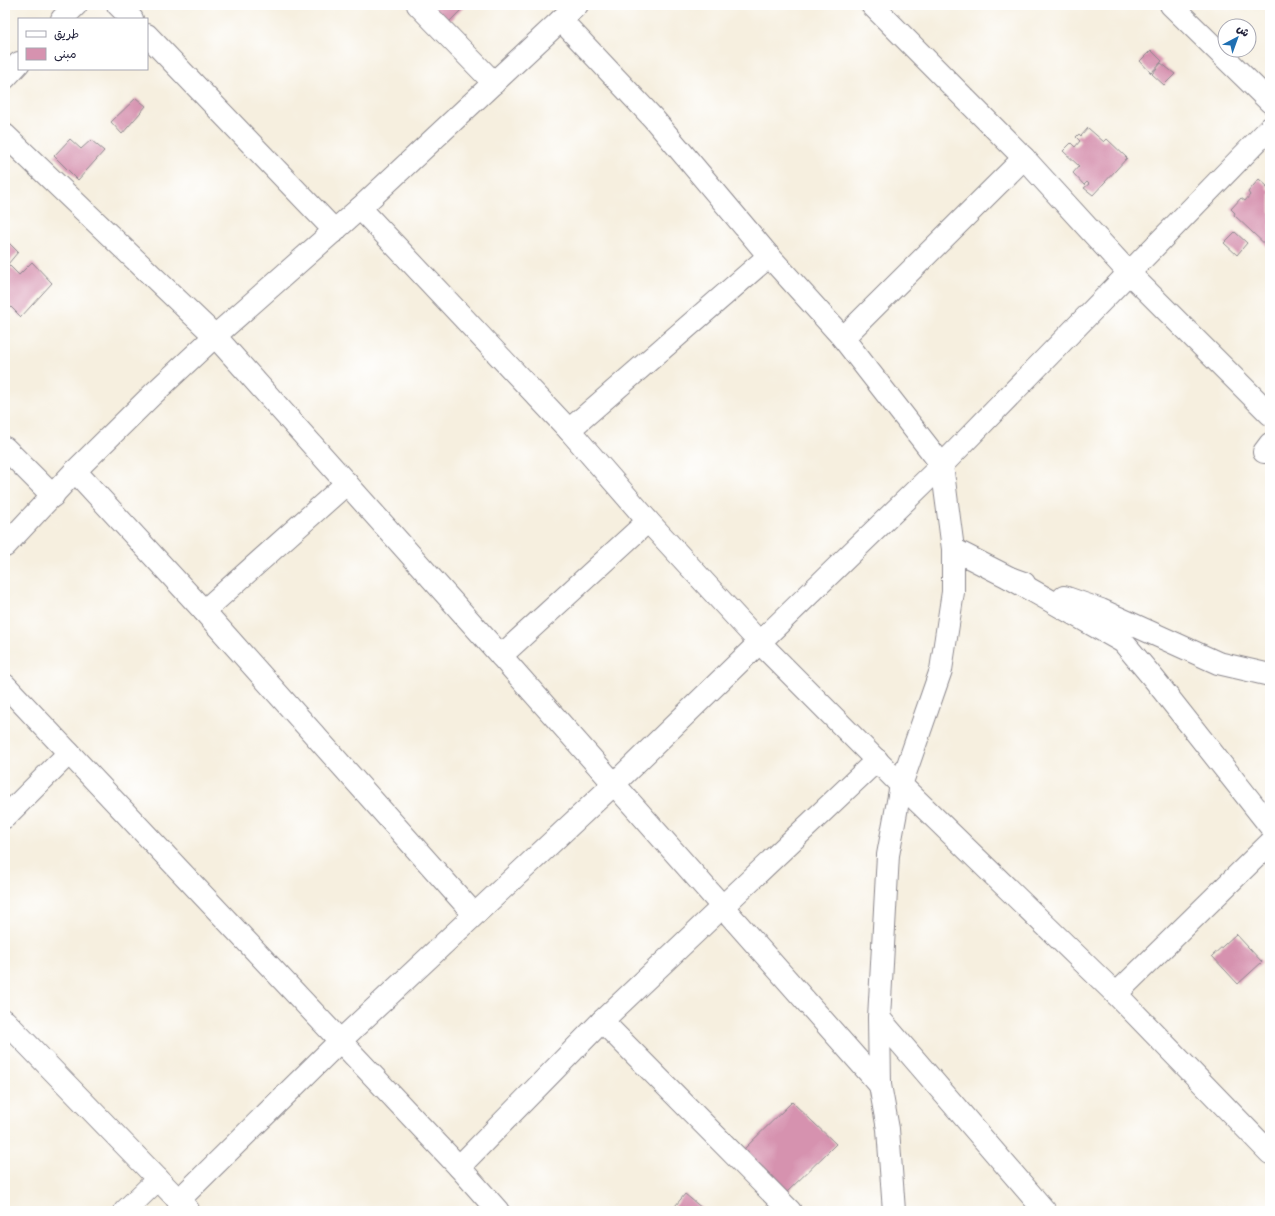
<svg xmlns="http://www.w3.org/2000/svg" width="1275" height="1216" font-family="'Playpen Sans','Playpen Sans Arabic',sans-serif">
<style>
.building{fill:#d692af}
.lines{fill:none;stroke-linecap:round;stroke-linejoin:round}
.minor-casing{stroke:#8c888d;stroke-width:24}
.tertiary-casing{stroke:#8c888d;stroke-width:24}
.minor{stroke:#fff;stroke-width:22}
.tertiary{stroke:#fff;stroke-width:22}
</style>
<rect width="100%" height="100%" fill="#fff"/>
<filter id="ink" filterUnits="userSpaceOnUse"><feTurbulence type="fractalNoise" baseFrequency=".025" numOctaves="2"/><feDisplacementMap in="SourceGraphic" scale="8" xChannelSelector="R" yChannelSelector="G"/><feConvolveMatrix kernelMatrix="1 2 1 2 8 2 1 2 1" color-interpolation-filters="sRGB"/></filter>
<filter id="wash" filterUnits="userSpaceOnUse"><feTurbulence type="fractalNoise" baseFrequency=".012" numOctaves="4" result="noise"/><feDisplacementMap in="SourceGraphic" scale="16" xChannelSelector="R" yChannelSelector="G"/><feGaussianBlur stdDeviation="0.9" result="paint"/><feColorMatrix in="noise" values="0 0 0 0 0 0 0 0 0 0 0 0 0 0 0 0 0 1.4 0 .05"/><feComposite in="paint" operator="in"/></filter>
<g filter="url(#wash)">
<rect width="100%" height="100%" fill="#f6efdf"/>
<g id="blocks">
<!-- building -->
<g class="building">
<polygon points="427,5 466,5 448,23"/>
<polygon points="1151,50 1162,61 1151,73 1140,61"/>
<polygon points="1161,63 1175,74 1164,85 1152,74"/>
<polygon points="136,98 146,106 122,134 111,122"/>
<polygon points="1088,128 1104,142 1107,139 1127,158 1093,195 1084,188 1089,184 1087,182 1084,185 1073,173 1079,166 1063,151 1071,143 1075,147 1080,141 1076,137 1079,134 1081,136"/>
<polygon points="70,139 81,149 91,140 104,151 78,180 54,156"/>
<polygon points="1259,179 1267,186 1266,187 1270,191 1270,249 1234,215 1235,213 1231,209 1241,198 1245,201 1250,195 1248,192"/>
<polygon points="1235,232 1247,243 1237,255 1224,243"/>
<polygon points="5,239 18,252 8,264 19,275 32,262 52,283 21,317 7,303 5,306"/>
<polygon points="1236,934 1262,962 1238,984 1212,956"/>
<polygon points="792,1102 836,1144 783,1196 740,1153"/>
<polygon points="685,1194 703,1209 702,1211 671,1211"/>
</g>
</g>
</g>
<g filter="url(#ink)">
<use href="#blocks" fill-opacity="0" stroke="#8c888d" stroke-width="1"/>
<g class="lines">
<!-- minor casing -->
<g class="minor-casing">
<g id="minor">
<polyline points="118,5 132,19"/>
<polyline points="418,5 494,83"/>
<polyline points="872,5 1024,158 1129,273 1270,414"/>
<polyline points="1171,5 1270,102"/>
<polyline points="62,19 76,5"/>
<polyline points="561,20 653,118 769,256 843,338 942,465 953,549 953,592 941,670 901,785 888,855 879,1018 880,1085 888,1129 894,1211"/>
<polyline points="147,35 335,231"/>
<polyline points="5,78 19,63"/>
<polyline points="5,135 215,336 501,656 880,1085"/>
<polyline points="360,208 569,430 648,521 760,643 901,785 1116,994 1270,1153"/>
<polyline points="843,338 1024,158"/>
<polyline points="569,430 769,256"/>
<polyline points="5,448 53,496"/>
<polyline points="1264,452 1270,444"/>
<polyline points="75,471 204,611 474,914"/>
<polyline points="953,549 1010,578 1024,583"/>
<polyline points="1010,578 1123,642 1154,679 1270,826"/>
<polyline points="1064,597 1101,610 1218,663 1270,675"/>
<polyline points="204,611 347,483"/>
<polyline points="501,656 648,521"/>
<polyline points="5,685 459,1167 498,1211"/>
<polyline points="5,817 69,753"/>
<polyline points="1116,994 1270,843"/>
<polyline points="879,1018 1045,1211"/>
<polyline points="5,1021 188,1210"/>
<polyline points="602,1021 790,1211"/>
<polyline points="459,1167 602,1021 877,760"/>
<polyline points="178,1201 340,1041 613,785 942,465 1270,128"/>
<polyline points="125,1211 158,1179"/>
</g>
</g>
<!-- tertiary casing -->
<g class="tertiary-casing">
<polyline id="tertiary" points="5,546 75,471 152,395 215,336 360,208 577,5"/>
</g>
<!-- minor -->
<use href="#minor" class="minor"/>
<!-- tertiary -->
<use href="#tertiary" class="tertiary"/>
</g>
</g>
<!-- margin -->
<rect width="1275" height="1216" fill="none" stroke="#fff" stroke-width="20"/>
<!-- legend -->
<rect x="18" y="18" width="130" height="52" fill="#ffffff" stroke="#a7a7b1"/>
<rect x="26" y="31" width="20" height="6" fill="#ffffff" stroke="#a7a7b1"/>
<text x="54" y="38" font-size="12" fill="#22223b">طريق</text>
<rect x="26" y="48" width="20" height="12" fill="#d692af" stroke="#a7a7b1"/>
<text x="54" y="58" font-size="12" fill="#22223b">مبنى</text>
<!-- north arrow -->
<g transform="translate(1237 38) rotate(41)"><circle r="19" fill="#ffffff" stroke="#a7a7b1"/>
<path d="M0-3L7 15L0 10L-7 15Z" fill="#1f6fb2"/>
<text y="-6" font-size="11" font-weight="bold" text-anchor="middle" fill="#22223b">ش</text>
</g>
</svg>
